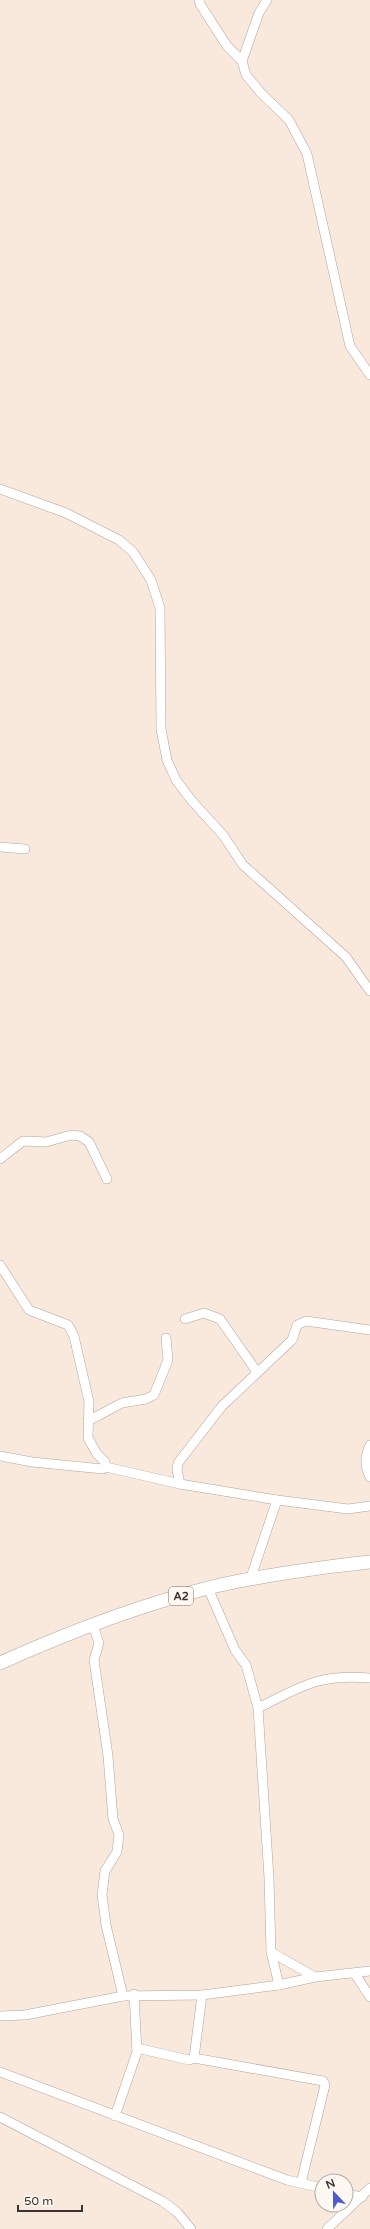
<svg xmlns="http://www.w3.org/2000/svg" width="370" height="2229" font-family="'Varela Round',sans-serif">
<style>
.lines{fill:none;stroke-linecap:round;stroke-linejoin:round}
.minor-casing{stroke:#b4a499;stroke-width:10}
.highway-casing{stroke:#b4a499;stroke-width:14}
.minor{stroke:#fff;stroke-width:9}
.highway{stroke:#fff;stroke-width:13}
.labels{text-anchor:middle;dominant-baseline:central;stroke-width:4;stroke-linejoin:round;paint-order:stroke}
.shield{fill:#fef8f3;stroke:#766f6a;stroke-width:1}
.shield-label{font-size:11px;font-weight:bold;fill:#3b3430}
</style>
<rect width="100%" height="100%" fill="#f9e8dc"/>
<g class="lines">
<!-- minor casing -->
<g class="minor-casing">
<g id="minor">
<polyline points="199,0 200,4 227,46 242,61"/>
<polyline points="267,0 259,13 242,61 246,75 261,93 289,120 307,154 350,346 370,375"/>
<polyline points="0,489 66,513 119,540 133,552 151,580 160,608 161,729 167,760 176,780 192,801 223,835 243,865 346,957 370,991"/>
<polyline points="0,847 25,849"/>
<polyline points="0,1159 23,1141 46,1142 71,1135 80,1136 89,1142 107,1179"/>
<polyline points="0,1265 29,1310 68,1325 74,1336 89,1402 88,1438 97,1454 105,1462 106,1467"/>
<polyline points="185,1319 204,1313 220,1319 257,1372"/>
<polyline points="88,1421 122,1403 146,1399 154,1395 168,1360 166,1338"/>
<path d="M 370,1445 C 365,1456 364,1465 370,1477"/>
<polyline points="0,1456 32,1462 103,1469 106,1467 180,1484 277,1500 348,1509 370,1506"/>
<polyline points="180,1484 177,1470 178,1463 222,1406 292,1340 297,1325 306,1321 370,1330"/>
<polyline points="250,1580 277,1500"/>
<polyline points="208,1588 235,1650 246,1665 258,1708 269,1878 271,1952 279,1985"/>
<polyline points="93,1625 99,1643 94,1660 108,1756 113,1819 119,1835 117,1852 105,1871 102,1895 106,1925 123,1996"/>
<path d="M 258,1708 C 303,1686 317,1674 370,1678"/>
<polyline points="271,1952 315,1977"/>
<polyline points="355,1974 370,1997"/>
<polyline points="0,2016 25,2015 123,1996 202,1995 279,1985 315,1977 370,1971"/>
<polyline points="137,2048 189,2060 194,2058 323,2081 325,2085 301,2183"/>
<polyline points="194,2058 202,1995"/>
<polyline points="0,2072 287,2180 322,2188"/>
<polyline points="115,2116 137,2052 134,1994"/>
<polyline points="0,2117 162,2201 177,2212 191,2229"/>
<polyline points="346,2194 362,2197"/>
<polyline points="327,2229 370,2188"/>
</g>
</g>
<!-- highway casing -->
<g class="highway-casing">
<path id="highway" d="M 0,1663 C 67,1633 137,1606 208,1588 C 261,1575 316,1568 370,1562"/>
</g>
<!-- minor -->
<use href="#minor" class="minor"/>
<!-- highway -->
<use href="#highway" class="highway"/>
</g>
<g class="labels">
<!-- shield labels -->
<rect class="shield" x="169" y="1587" width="24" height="18" rx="3"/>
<g class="shield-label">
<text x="181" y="1596">A2</text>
</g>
</g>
<!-- north arrow -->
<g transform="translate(334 2193) rotate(338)"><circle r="19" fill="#fef8f3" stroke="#b0aaa5"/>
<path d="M0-3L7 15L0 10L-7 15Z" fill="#4d5bd1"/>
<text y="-6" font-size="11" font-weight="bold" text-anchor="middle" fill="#3b3430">N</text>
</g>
<!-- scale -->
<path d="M18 2205v6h64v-6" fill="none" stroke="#3b3430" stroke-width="2"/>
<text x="24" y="2205" font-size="12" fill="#3b3430" stroke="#fef8f3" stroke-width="3" paint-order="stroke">50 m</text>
</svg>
